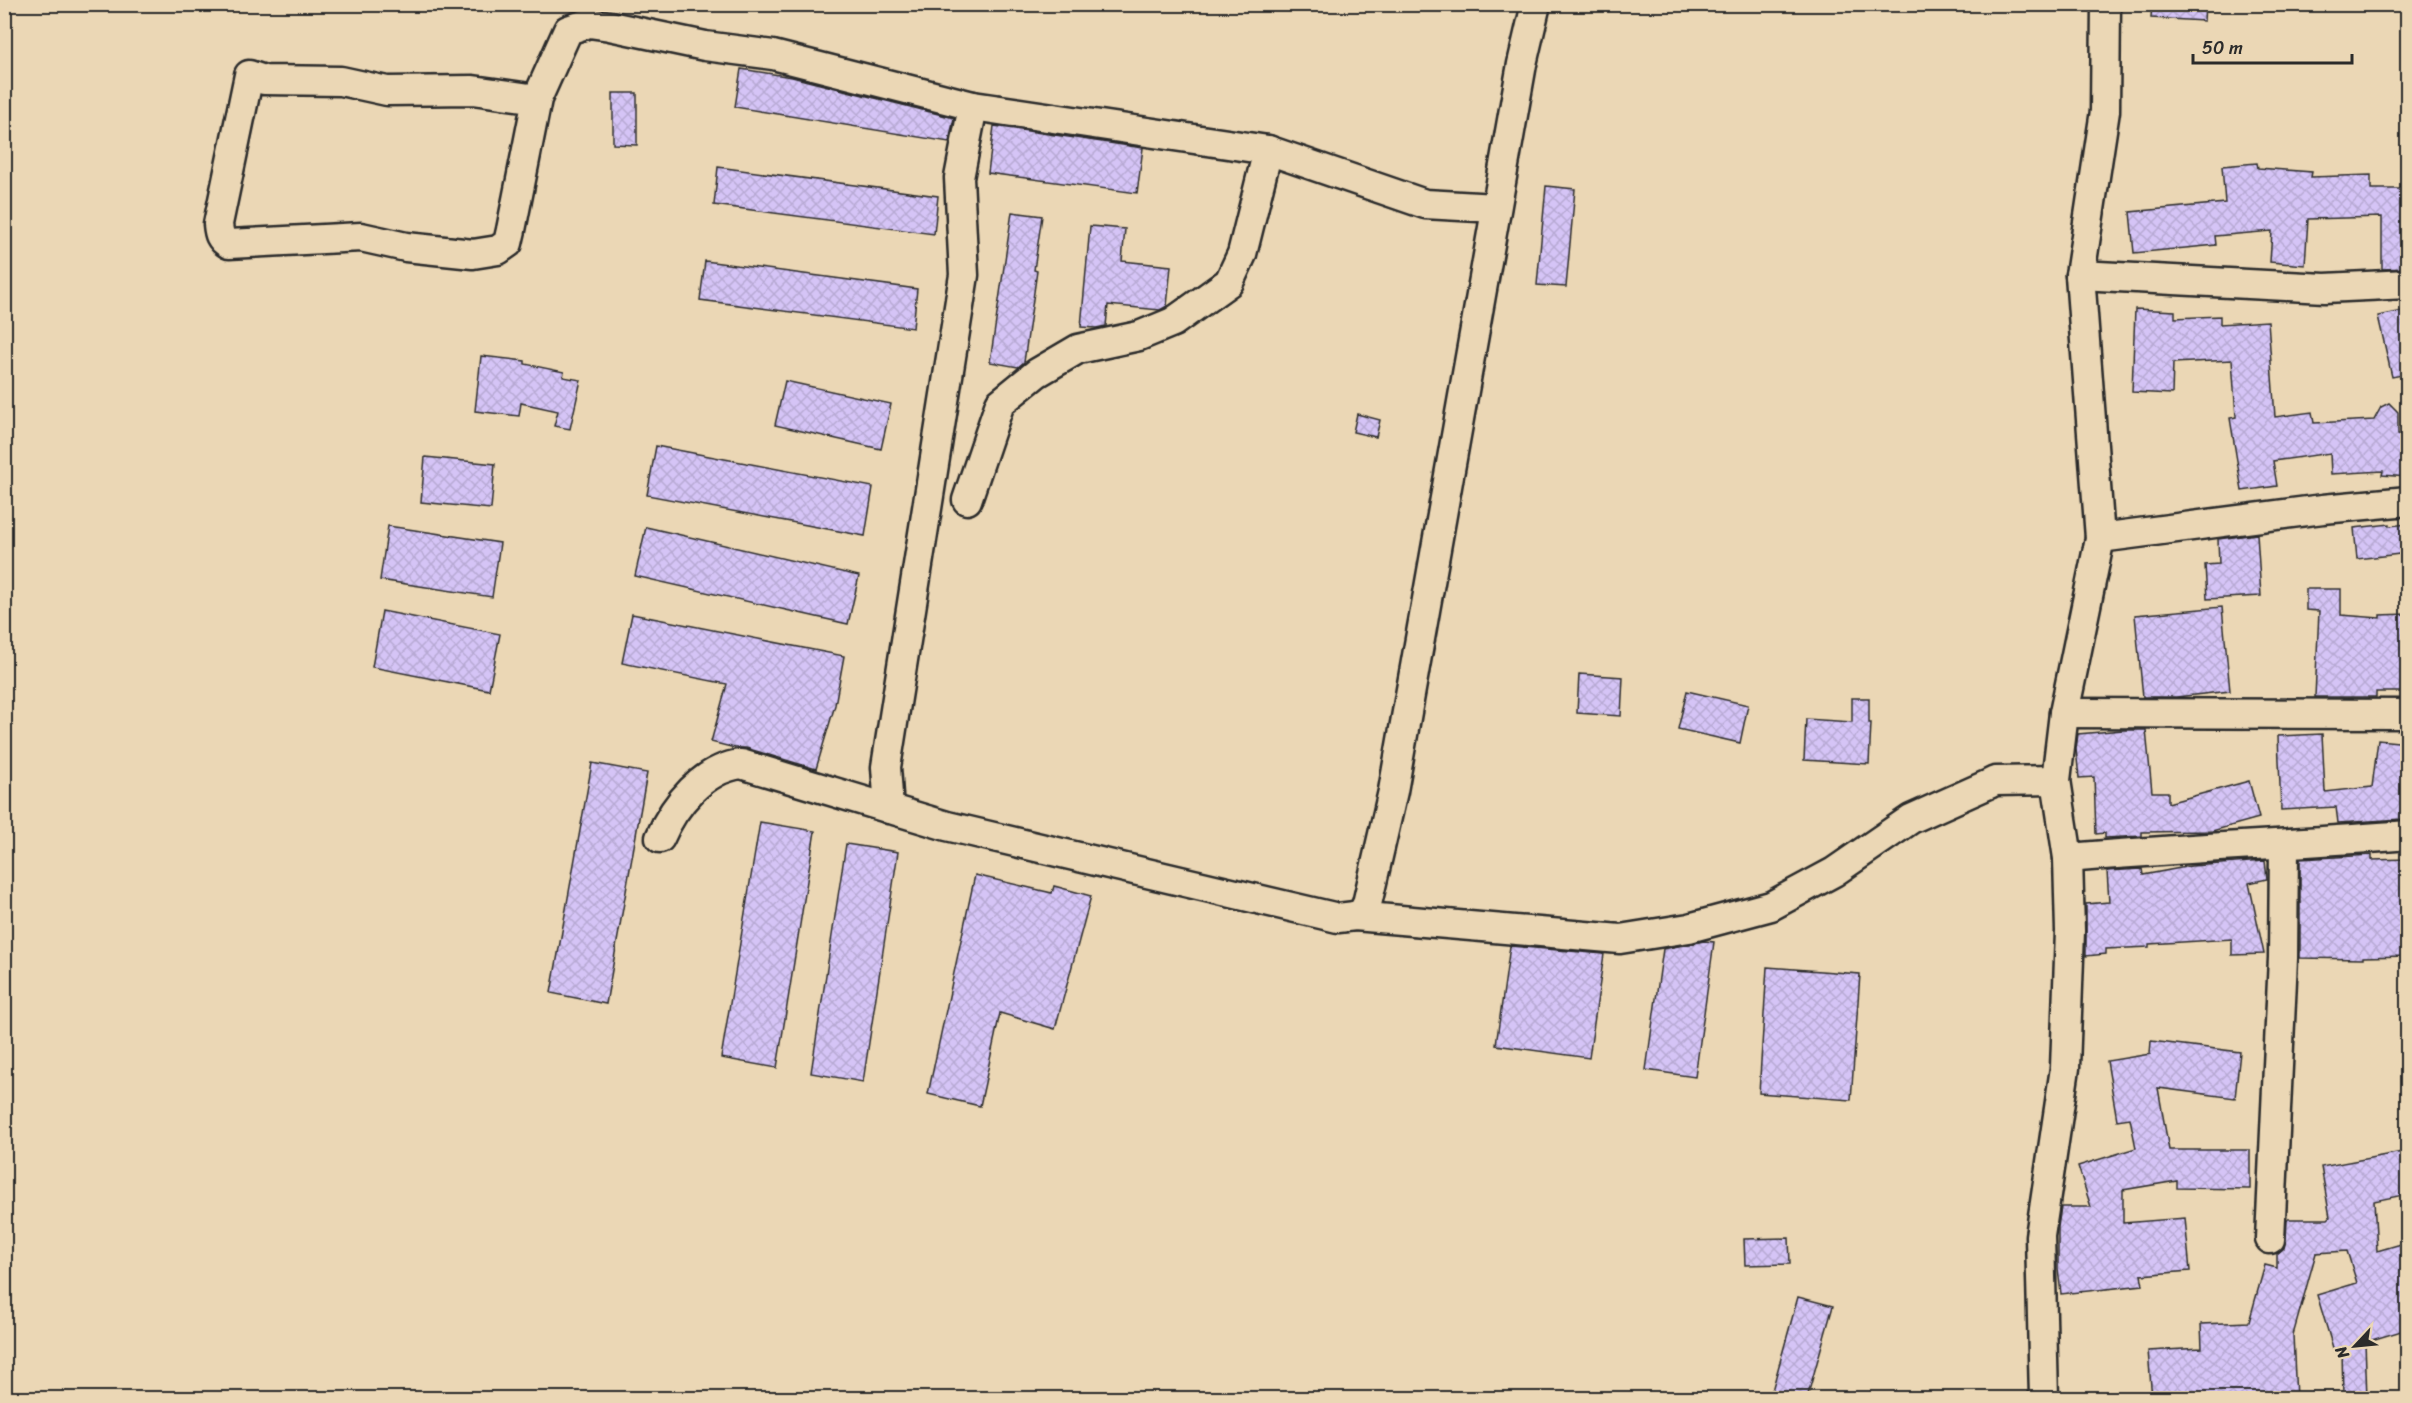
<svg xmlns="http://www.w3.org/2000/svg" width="2412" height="1403" font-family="Sriracha,sans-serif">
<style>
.building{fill:url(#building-cross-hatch);stroke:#2b2b2b;stroke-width:1.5}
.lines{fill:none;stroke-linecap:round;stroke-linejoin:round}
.minor-casing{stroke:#2b2b2b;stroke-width:33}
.minor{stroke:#ebd7b5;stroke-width:28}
</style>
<defs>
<pattern id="building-cross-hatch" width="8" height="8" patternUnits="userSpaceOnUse" patternTransform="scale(1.5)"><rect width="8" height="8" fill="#d5c4f6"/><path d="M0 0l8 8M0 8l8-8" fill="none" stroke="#b7a9d3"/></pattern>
</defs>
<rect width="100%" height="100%" fill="#ebd7b5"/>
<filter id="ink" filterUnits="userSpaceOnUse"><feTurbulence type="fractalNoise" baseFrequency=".0167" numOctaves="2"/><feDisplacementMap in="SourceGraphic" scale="12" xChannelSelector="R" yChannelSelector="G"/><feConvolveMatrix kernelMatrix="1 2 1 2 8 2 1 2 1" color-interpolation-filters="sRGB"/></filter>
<g filter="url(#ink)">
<!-- building -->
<g class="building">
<polygon points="2152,4 2205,4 2204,21 2151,18"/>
<polygon points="741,69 792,77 954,118 949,142 735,107"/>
<polygon points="613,93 637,93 637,145 613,144"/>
<polygon points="994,126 1143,148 1137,193 988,173"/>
<polygon points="2257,163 2258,168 2312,172 2311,177 2371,175 2371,189 2408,189 2408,268 2382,269 2382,217 2308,219 2305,265 2270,262 2272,231 2215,236 2216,245 2134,253 2130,212 2225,203 2222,166"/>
<polygon points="718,167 938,196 934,234 714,205"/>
<polygon points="1546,186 1575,189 1566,287 1537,285"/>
<polygon points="1012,212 1042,216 1034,270 1037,271 1024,362 1018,367 990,362"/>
<polygon points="1090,226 1125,229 1122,261 1171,266 1167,306 1160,310 1108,305 1106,326 1096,328 1081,327"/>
<polygon points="705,261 917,289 913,328 700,300"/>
<polygon points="2135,309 2175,311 2175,318 2220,316 2220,324 2268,321 2275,417 2312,412 2314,423 2374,420 2381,407 2389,403 2398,412 2398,434 2408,435 2408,477 2382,475 2383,471 2331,474 2330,453 2273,461 2277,486 2242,491 2230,418 2236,417 2232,360 2173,363 2172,394 2132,392"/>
<polygon points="2408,310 2408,374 2392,377 2378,316"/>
<polygon points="481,356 525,361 525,364 564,372 563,377 581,380 570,429 554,426 558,411 521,403 519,416 475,411"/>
<polygon points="785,381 891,404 881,449 775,425"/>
<polygon points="1357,414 1380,420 1376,437 1353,432"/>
<polygon points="656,446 873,487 865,536 647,495"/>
<polygon points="425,457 495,464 491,509 421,502"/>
<polygon points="2390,524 2390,526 2408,524 2408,553 2357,559 2354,528"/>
<polygon points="388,526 500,543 492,597 380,580"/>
<polygon points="646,527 859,576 848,624 635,576"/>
<polygon points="2257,534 2261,596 2207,599 2205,565 2219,564 2218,539"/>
<polygon points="2306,589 2341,589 2341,615 2380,618 2380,615 2408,614 2408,692 2376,692 2376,697 2315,697 2319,611 2306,610"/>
<polygon points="2222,607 2230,691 2176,697 2143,697 2135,615"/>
<polygon points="382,611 500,634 489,690 372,667"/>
<polygon points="632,614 844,656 835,705 816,769 746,748 735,748 711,742 727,684 622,663"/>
<polygon points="1579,674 1623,677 1621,716 1577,713"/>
<polygon points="1687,691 1748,705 1740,743 1678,729"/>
<polygon points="1852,698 1869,698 1869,723 1871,723 1869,764 1804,760 1806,719 1852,722"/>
<polygon points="2123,730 2146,730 2152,792 2168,792 2168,803 2249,781 2259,818 2212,831 2142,832 2142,836 2105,838 2105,833 2096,834 2094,777 2079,778 2076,749 2078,734"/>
<polygon points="2322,734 2325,792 2372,787 2378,740 2408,743 2408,800 2402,799 2402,819 2338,823 2336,807 2281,810 2278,736"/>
<polygon points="592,763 647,773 606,1004 551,993"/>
<polygon points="760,822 815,831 777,1068 721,1058"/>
<polygon points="846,844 898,852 863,1082 811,1073"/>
<polygon points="2372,855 2372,860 2408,859 2408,956 2363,957 2363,959 2300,958 2300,859"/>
<polygon points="2265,861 2267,879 2249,883 2264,954 2232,955 2232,939 2149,944 2149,947 2106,949 2106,954 2086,956 2086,904 2109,902 2107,871 2142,869 2143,875 2191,866"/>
<polygon points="975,875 1052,893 1054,886 1091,896 1055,1029 1000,1013 980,1106 928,1094"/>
<polygon points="1704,941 1714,942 1695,1077 1646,1070 1663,949"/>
<polygon points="1510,946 1604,954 1589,1058 1496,1045"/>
<polygon points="1767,967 1860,974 1851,1100 1759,1093"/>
<polygon points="2151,1041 2240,1052 2235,1098 2158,1088 2169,1150 2250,1150 2250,1189 2177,1188 2177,1181 2123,1190 2123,1223 2185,1218 2190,1271 2141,1275 2143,1285 2061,1294 2058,1268 2058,1227 2061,1207 2091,1207 2078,1166 2136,1148 2130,1118 2117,1120 2107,1061 2150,1054"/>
<polygon points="2408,1151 2408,1194 2374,1201 2377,1251 2408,1242 2408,1329 2365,1342 2367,1398 2343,1398 2342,1349 2334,1351 2317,1295 2357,1283 2347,1251 2316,1253 2293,1335 2296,1398 2152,1398 2148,1351 2202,1348 2201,1324 2249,1322 2265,1265 2277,1268 2277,1254 2284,1248 2286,1240 2287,1219 2328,1219 2330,1217 2321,1167"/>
<polygon points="1789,1238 1790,1264 1745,1265 1744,1239"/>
<polygon points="1798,1297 1833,1306 1807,1398 1770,1398"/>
</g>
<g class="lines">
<!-- minor casing -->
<g class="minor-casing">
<g id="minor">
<path d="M 537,99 L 473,90 L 387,91 L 341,81 L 264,80 L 249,75 L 218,224 C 219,234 220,239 229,244 L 361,237 L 406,247 L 473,254 L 498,250 L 508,243 L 511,230 L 537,99 L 568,30 L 589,23 L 610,26 L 705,46 L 773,55 L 973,106 L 1268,150 L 1425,204 L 1496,208"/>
<polyline points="2080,275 2325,288 2408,284"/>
<polyline points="967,500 1000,403 1037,373 1078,349 1139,336 1173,322 1229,282 1242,254 1268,150"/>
<polyline points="2100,538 2323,509 2408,501"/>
<polyline points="2064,713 2408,714"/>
<polyline points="889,809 886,767 964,275 959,178 973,106"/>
<path d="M 660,838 C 674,805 703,769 741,764 L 947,826 L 1338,918 L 1355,916 L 1620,939 L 1689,928 L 1771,906 L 1834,872 L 1911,819 L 1989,784 L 1995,781 L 2056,780"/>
<path d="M 2068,858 C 2181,848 2294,844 2408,835"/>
<polyline points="1355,916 1363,912 1367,904 1393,791 1522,64 1536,4"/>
<polyline points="2270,1239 2283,958 2284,845"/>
<polyline points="2044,1398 2040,1236 2065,1068 2070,931 2068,858 2056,780 2064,713 2100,538 2080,275 2105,111 2106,4"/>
</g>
</g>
<!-- minor -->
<use href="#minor" class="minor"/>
</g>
</g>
<!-- margin -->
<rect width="2412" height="1403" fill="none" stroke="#ebd7b5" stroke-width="24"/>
<rect x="12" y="12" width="2388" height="1379" fill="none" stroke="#2b2b2b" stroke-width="2" filter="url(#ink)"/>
<!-- north arrow -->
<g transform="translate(2355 1346) rotate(244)" stroke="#ebd7b5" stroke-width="4.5" paint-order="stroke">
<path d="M0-4.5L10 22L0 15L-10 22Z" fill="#2b2b2b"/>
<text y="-9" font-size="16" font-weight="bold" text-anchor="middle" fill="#2b2b2b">N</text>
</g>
<!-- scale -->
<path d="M2193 54v9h159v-9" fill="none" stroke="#2b2b2b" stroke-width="3"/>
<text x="2202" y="54" font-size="18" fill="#2b2b2b" stroke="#ebd7b5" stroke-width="4.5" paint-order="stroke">50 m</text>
</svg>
